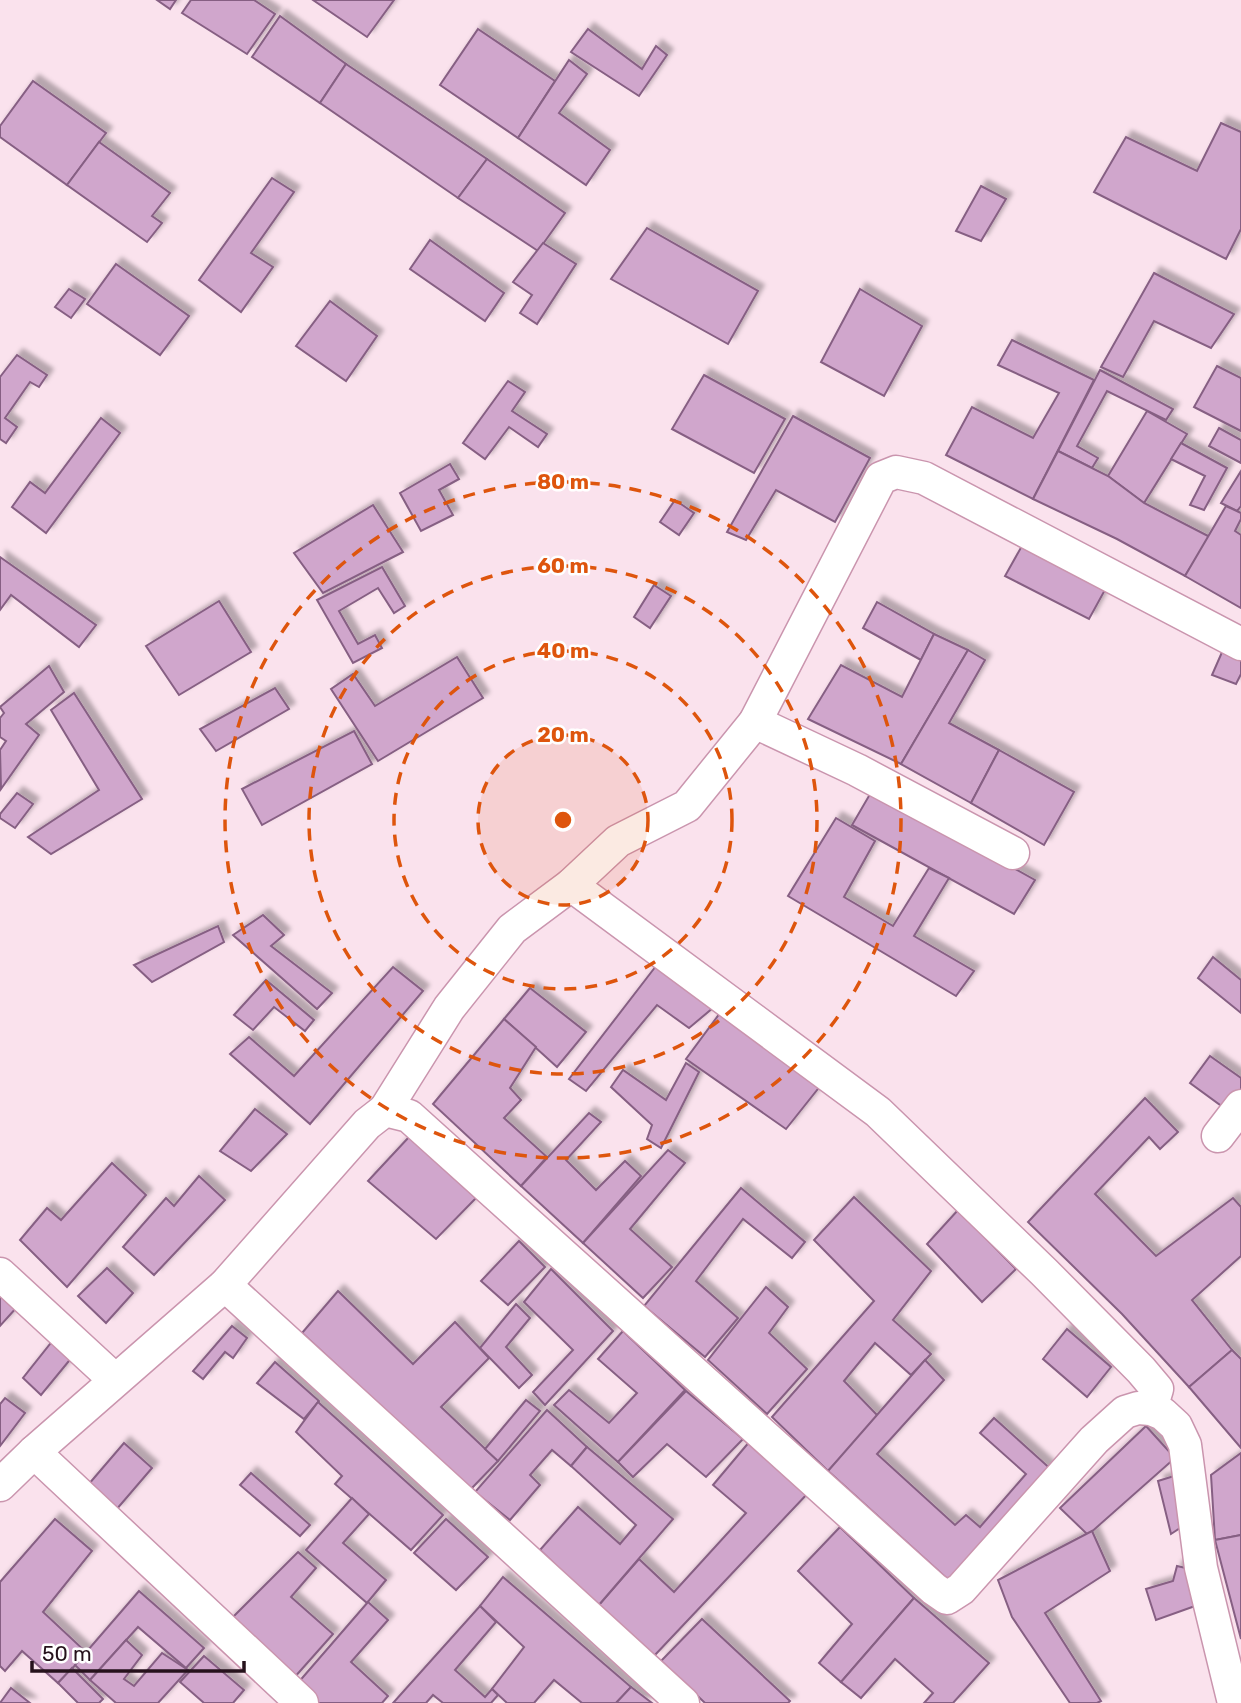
<svg xmlns="http://www.w3.org/2000/svg" width="1241" height="1703" font-family="Rubik,sans-serif">
<style>
.building{fill:#d0a6cc;stroke:#865f83;stroke-width:2;filter:url(#shadow)}
.lines{fill:none;stroke-linecap:round;stroke-linejoin:round}
.street-casing{stroke:#ca95ae;stroke-width:35}
.street{stroke:#fff;stroke-width:32}
.ring{fill:none;stroke:#de550d;stroke-width:3.5;stroke-dasharray:12 9}
.centre{fill:#de550d;stroke:#fff;stroke-width:3.5}
.ring-label{font-size:21px;text-anchor:middle;font-weight:bold;fill:#de550d;stroke:#fff;stroke-width:5;stroke-linejoin:round;paint-order:stroke}
</style>
<defs>
<filter id="shadow"><feDropShadow dx="6" dy="-6" stdDeviation="2" flood-color="#0004"/></filter>
</defs>
<rect width="100%" height="100%" fill="#fae2ed"/>
<!-- building -->
<g class="building">
<polygon points="157,0 176,0 170,9"/>
<polygon points="191,0 254,0 275,14 247,54 182,13"/>
<polygon points="313,0 394,0 367,37"/>
<polygon points="280,16 346,64 320,103 252,57"/>
<polygon points="478,29 555,81 518,138 440,85"/>
<polygon points="588,29 642,69 656,46 667,55 639,96 571,52"/>
<polygon points="569,60 587,74 559,113 610,150 586,185 518,138"/>
<polygon points="346,64 487,159 458,198 320,103"/>
<polygon points="33,81 106,133 67,185 0,137 0,126"/>
<polygon points="1221,123 1241,132 1241,229 1226,259 1094,192 1126,137 1197,171"/>
<polygon points="99,142 170,193 152,216 162,223 147,242 67,185"/>
<polygon points="487,159 565,213 538,251 458,198"/>
<polygon points="272,178 294,192 251,253 273,267 241,312 199,280"/>
<polygon points="981,186 1006,199 981,241 956,231"/>
<polygon points="647,228 758,291 728,344 611,279"/>
<polygon points="430,240 504,293 485,321 410,269"/>
<polygon points="543,243 576,264 537,324 520,313 532,295 513,282"/>
<polygon points="116,264 189,316 160,355 87,304"/>
<polygon points="1154,273 1234,314 1211,348 1154,321 1123,377 1101,367"/>
<polygon points="69,289 85,299 71,318 55,307"/>
<polygon points="860,289 922,326 884,396 821,362"/>
<polygon points="330,301 377,336 346,381 296,346"/>
<polygon points="1012,340 1094,380 1033,499 946,455 972,407 1033,438 1059,393 998,365"/>
<polygon points="17,355 47,375 39,387 30,382 5,418 17,427 6,443 0,439 0,377"/>
<polygon points="1217,366 1241,378 1241,431 1194,407"/>
<polygon points="1100,370 1173,409 1166,420 1107,391 1077,446 1098,458 1092,468 1058,451"/>
<polygon points="704,375 785,419 754,473 672,429"/>
<polygon points="508,381 525,392 512,411 547,434 538,447 509,427 485,459 463,443"/>
<polygon points="1147,411 1187,434 1144,503 1108,476"/>
<polygon points="793,416 870,458 835,522 776,490 746,540 727,532"/>
<polygon points="101,418 120,433 46,533 12,507 30,482 45,493"/>
<polygon points="1219,428 1241,440 1241,463 1209,446"/>
<polygon points="1181,443 1227,468 1204,510 1190,505 1205,476 1171,459"/>
<polygon points="1058,451 1108,476 1144,503 1210,537 1185,576 1117,539 1033,499"/>
<polygon points="450,464 459,479 439,490 453,515 421,531 400,493"/>
<polygon points="1241,471 1241,506 1237,511 1221,503"/>
<polygon points="675,500 694,513 679,535 660,522"/>
<polygon points="373,505 403,552 323,593 294,553"/>
<polygon points="1226,506 1241,513 1241,519 1235,531 1241,535 1241,608 1185,576"/>
<polygon points="1023,544 1106,588 1089,619 1005,576"/>
<polygon points="0,557 96,625 79,647 11,595 0,610"/>
<polygon points="382,567 405,606 394,613 378,588 339,611 358,644 375,635 382,648 353,663 317,600"/>
<polygon points="654,585 671,596 650,628 634,617"/>
<polygon points="219,601 251,652 179,695 146,646"/>
<polygon points="877,602 934,634 921,660 863,628"/>
<polygon points="934,634 968,650 901,764 808,719 841,665 902,697"/>
<polygon points="1226,643 1241,648 1241,674 1236,684 1212,675"/>
<polygon points="968,650 985,660 949,723 999,750 971,803 901,764"/>
<polygon points="457,657 483,698 378,761 331,689 353,674 375,706"/>
<polygon points="49,666 64,692 26,724 39,735 1,789 0,750 6,741 0,737 0,718 4,713 0,707"/>
<polygon points="275,688 289,709 216,751 200,729"/>
<polygon points="74,693 142,799 51,854 28,837 99,790 51,710"/>
<polygon points="354,731 372,764 262,825 242,789"/>
<polygon points="999,750 1074,792 1044,845 971,803"/>
<polygon points="873,789 1035,880 1014,914 852,825"/>
<polygon points="17,793 33,804 15,828 0,818 0,814"/>
<polygon points="836,818 875,841 844,897 893,926 929,868 949,878 914,936 974,971 956,996 788,896"/>
<polygon points="263,915 284,935 271,946 332,993 317,1009 233,935"/>
<polygon points="218,926 224,942 152,982 134,965"/>
<polygon points="1213,957 1241,980 1241,1013 1198,978"/>
<polygon points="656,966 714,1007 689,1028 657,1005 586,1091 569,1079"/>
<polygon points="393,967 423,991 310,1124 230,1054 249,1037 294,1076"/>
<polygon points="266,980 314,1020 305,1031 274,1007 253,1030 234,1015"/>
<polygon points="530,988 586,1032 557,1067 504,1019"/>
<polygon points="720,1013 821,1085 786,1129 686,1059"/>
<polygon points="504,1019 536,1047 510,1088 521,1100 504,1118 547,1157 521,1186 433,1104"/>
<polygon points="1210,1056 1241,1078 1241,1091 1227,1110 1190,1083"/>
<polygon points="686,1063 699,1072 661,1148 647,1139 652,1125 611,1087 623,1070 666,1100"/>
<polygon points="1145,1098 1178,1132 1160,1149 1149,1137 1095,1194 1156,1256 1233,1198 1241,1207 1241,1256 1192,1300 1232,1350 1189,1387 1122,1314 1028,1222"/>
<polygon points="255,1109 287,1134 251,1171 220,1151"/>
<polygon points="589,1113 601,1122 566,1160 596,1190 625,1161 641,1176 583,1243 521,1186"/>
<polygon points="409,1137 476,1198 436,1239 368,1181"/>
<polygon points="668,1150 685,1163 630,1229 672,1267 643,1298 583,1243"/>
<polygon points="112,1163 146,1195 67,1287 20,1240 47,1208 61,1220"/>
<polygon points="199,1176 225,1200 154,1275 123,1247 166,1198 174,1206"/>
<polygon points="741,1188 805,1242 792,1258 743,1219 696,1281 738,1318 705,1357 644,1306"/>
<polygon points="854,1197 931,1271 893,1320 931,1354 911,1375 875,1343 844,1381 879,1417 828,1471 772,1417 874,1301 814,1240"/>
<polygon points="958,1210 1016,1269 982,1302 927,1244"/>
<polygon points="519,1241 545,1267 508,1305 481,1281"/>
<polygon points="107,1268 133,1293 106,1323 78,1296"/>
<polygon points="551,1269 613,1331 545,1405 533,1392 573,1350 524,1302"/>
<polygon points="766,1287 788,1307 769,1333 807,1369 767,1414 708,1360"/>
<polygon points="338,1291 413,1364 455,1322 489,1358 441,1407 498,1461 471,1489 302,1333"/>
<polygon points="0,1292 17,1307 0,1326"/>
<polygon points="516,1304 530,1318 506,1347 532,1375 519,1388 480,1348"/>
<polygon points="232,1326 247,1338 233,1358 225,1352 203,1379 193,1371"/>
<polygon points="1067,1329 1111,1367 1087,1397 1043,1359"/>
<polygon points="623,1331 685,1390 618,1462 554,1405 569,1390 609,1423 637,1393 598,1359"/>
<polygon points="54,1339 73,1356 41,1395 23,1378"/>
<polygon points="1232,1350 1241,1359 1241,1448 1189,1387"/>
<polygon points="925,1360 944,1380 877,1454 955,1525 966,1515 980,1527 1026,1474 980,1433 994,1418 1054,1472 954,1585 828,1471"/>
<polygon points="275,1362 319,1401 304,1419 257,1383"/>
<polygon points="686,1391 743,1439 706,1477 667,1444 633,1477 618,1462"/>
<polygon points="5,1398 25,1413 0,1446 0,1404"/>
<polygon points="526,1400 540,1411 498,1461 485,1449"/>
<polygon points="318,1402 443,1515 411,1550 335,1484 342,1476 296,1432"/>
<polygon points="547,1410 587,1447 571,1466 552,1450 530,1475 540,1485 510,1520 475,1492"/>
<polygon points="1146,1426 1175,1458 1088,1535 1060,1508"/>
<polygon points="750,1441 809,1492 654,1656 598,1606 639,1559 674,1592 746,1513 713,1485"/>
<polygon points="124,1443 152,1468 116,1510 88,1485"/>
<polygon points="587,1447 673,1519 598,1606 540,1550 578,1507 620,1544 636,1525 571,1466"/>
<polygon points="1241,1453 1241,1535 1215,1540 1211,1475"/>
<polygon points="251,1473 310,1525 300,1536 240,1485"/>
<polygon points="1174,1476 1183,1526 1171,1534 1158,1481"/>
<polygon points="352,1498 369,1514 343,1543 386,1580 367,1603 306,1550"/>
<polygon points="55,1519 92,1551 43,1612 87,1653 58,1683 22,1651 5,1671 0,1666 0,1582"/>
<polygon points="446,1519 488,1557 456,1590 414,1553"/>
<polygon points="840,1527 914,1598 841,1682 819,1663 852,1624 798,1571"/>
<polygon points="1092,1531 1110,1571 1045,1613 1101,1701 1097,1703 1070,1703 1012,1617 998,1580"/>
<polygon points="1241,1535 1241,1639 1215,1540"/>
<polygon points="298,1552 316,1568 291,1597 333,1634 293,1679 228,1622"/>
<polygon points="1177,1566 1190,1569 1195,1606 1156,1620 1146,1589 1173,1581"/>
<polygon points="503,1577 631,1687 616,1703 582,1703 554,1680 534,1703 507,1703 492,1689 524,1647 480,1606"/>
<polygon points="139,1591 204,1648 186,1668 138,1627 90,1680 75,1665"/>
<polygon points="914,1598 989,1663 953,1703 924,1703 933,1693 895,1659 861,1698 841,1682"/>
<polygon points="368,1602 388,1620 351,1662 388,1696 382,1703 318,1703 297,1684"/>
<polygon points="480,1606 496,1622 455,1670 485,1697 492,1689 498,1695 491,1703 443,1703 433,1695 426,1703 393,1703"/>
<polygon points="702,1619 790,1701 788,1703 705,1703 661,1661"/>
<polygon points="126,1640 142,1655 124,1679 134,1686 162,1653 188,1670 158,1703 116,1703 90,1680"/>
<polygon points="204,1656 244,1690 233,1703 204,1703 180,1682"/>
<polygon points="72,1668 103,1699 99,1703 78,1703 58,1683"/>
<polygon points="631,1687 652,1703 616,1703"/>
<polygon points="11,1688 30,1703 0,1703"/>
</g>
<g class="lines">
<!-- street casing -->
<g class="street-casing">
<g id="street">
<polyline points="755,722 857,770 1013,853"/>
<polyline points="571,885 878,1112 1044,1272 1141,1370 1157,1389 1151,1409"/>
<polyline points="385,1110 449,1008 512,929 571,885 618,841 687,806 755,722 881,478 896,472 924,478 1241,644"/>
<polyline points="1218,1136 1241,1106"/>
<polyline points="0,1274 115,1380"/>
<polyline points="225,1285 683,1703"/>
<polyline points="34,1452 302,1703"/>
<polyline points="0,1485 34,1452 225,1285 367,1124 385,1110 409,1116 934,1589 947,1598 961,1589 1094,1440 1125,1412 1138,1408 1151,1409 1163,1414 1176,1426 1185,1445 1201,1568 1234,1703"/>
</g>
</g>
<!-- street -->
<use href="#street" class="street"/>
</g>
<!-- distance rings -->
<circle cx="563" cy="820" r="85" fill="#de550d" fill-opacity=".12"/>
<g class="ring">
<circle cx="563" cy="820" r="85"/>
<circle cx="563" cy="820" r="169"/>
<circle cx="563" cy="820" r="254"/>
<circle cx="563" cy="820" r="338"/>
</g>
<circle cx="563" cy="820" r="10" class="centre"/>
<g class="ring-label">
<text x="563" y="489">80 m</text>
<text x="563" y="573">60 m</text>
<text x="563" y="658">40 m</text>
<text x="563" y="742">20 m</text>
</g>
<!-- scale -->
<path d="M32 1661v10h212v-10" fill="none" stroke="#26121c" stroke-width="3.5"/>
<text x="42" y="1661" font-size="21" fill="#26121c" stroke="#ffffff" stroke-width="5" paint-order="stroke">50 m</text>
</svg>
